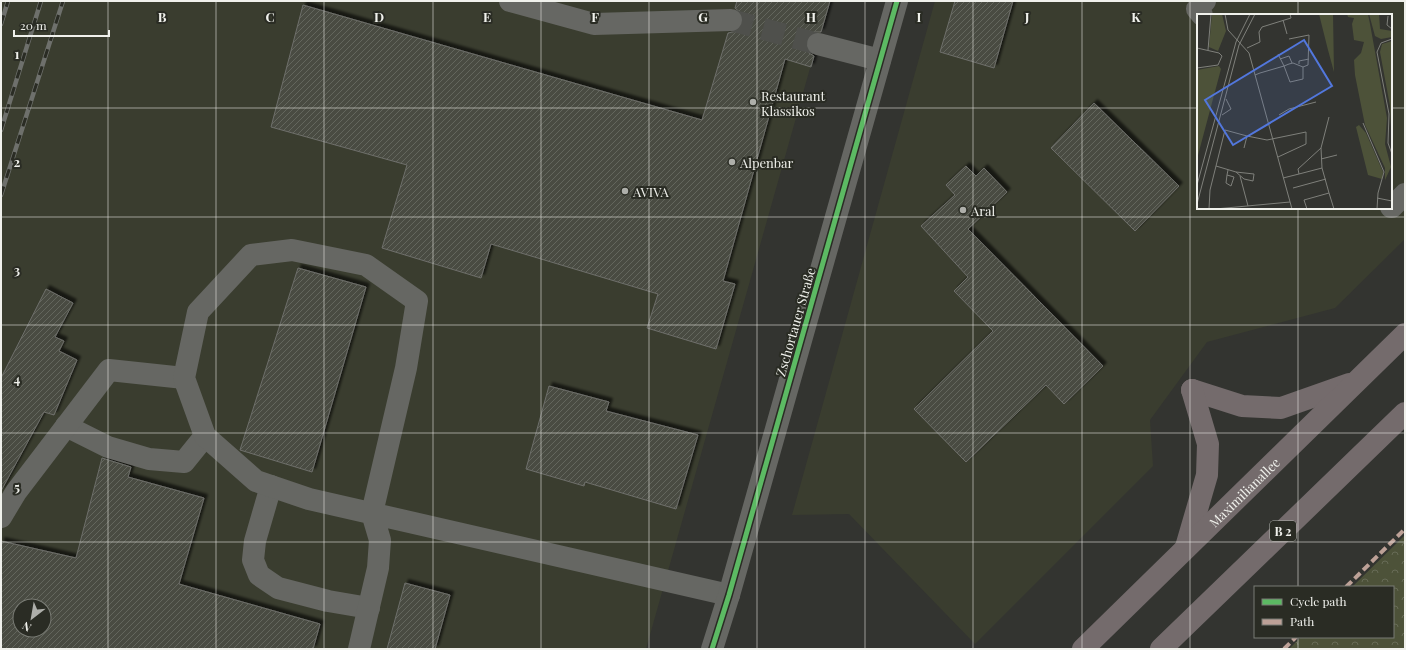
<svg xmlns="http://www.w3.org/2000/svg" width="1406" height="650" font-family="'Playfair Display',serif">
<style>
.built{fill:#3a3d2f;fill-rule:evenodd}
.forest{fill:url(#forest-crowns)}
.building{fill:url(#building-hatch);stroke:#6e6f6b;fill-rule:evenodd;filter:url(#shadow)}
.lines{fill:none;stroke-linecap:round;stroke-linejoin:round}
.minor-tunnel{stroke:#4f504c;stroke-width:22;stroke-dasharray:22 11;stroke-linecap:butt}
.minor{stroke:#666763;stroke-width:22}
.highway{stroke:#746b6c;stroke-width:22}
.rail-casing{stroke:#6e706c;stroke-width:4.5}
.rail{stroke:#2a2c24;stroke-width:3;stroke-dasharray:9;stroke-linecap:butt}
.quiet{stroke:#bda197;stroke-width:4;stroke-dasharray:8 4;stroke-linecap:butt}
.cycleway-casing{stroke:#2a2c24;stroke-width:8}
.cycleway{stroke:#5cba63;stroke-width:5}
.grid{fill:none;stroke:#f0f1ec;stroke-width:1;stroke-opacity:0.55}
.poi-dot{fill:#aeafaa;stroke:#2a2c24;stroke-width:1.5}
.labels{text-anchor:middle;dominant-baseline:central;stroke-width:4;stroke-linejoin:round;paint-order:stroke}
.shield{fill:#2a2c24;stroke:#b5b6b0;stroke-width:1}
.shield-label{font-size:12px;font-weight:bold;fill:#f0f1ec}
.poi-label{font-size:13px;fill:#f0f1ec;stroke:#2a2c24;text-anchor:start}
.street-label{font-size:13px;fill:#f0f1ec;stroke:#2a2c24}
.inset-road{fill:none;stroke:#7f807b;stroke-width:1}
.view{fill:#5277dd;fill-opacity:0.15;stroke:#5277dd;stroke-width:2}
.inset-edge{fill:none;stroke:#f0f1ec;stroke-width:2}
.grid-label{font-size:13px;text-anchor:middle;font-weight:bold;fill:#f0f1ec;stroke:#2a2c24;stroke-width:4;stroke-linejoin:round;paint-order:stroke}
</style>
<defs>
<pattern id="forest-crowns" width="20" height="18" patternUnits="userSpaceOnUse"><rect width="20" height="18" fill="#4d5239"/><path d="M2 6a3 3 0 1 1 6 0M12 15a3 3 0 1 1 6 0" fill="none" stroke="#676b56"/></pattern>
<pattern id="building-hatch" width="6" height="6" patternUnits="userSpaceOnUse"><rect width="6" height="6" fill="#4a4c42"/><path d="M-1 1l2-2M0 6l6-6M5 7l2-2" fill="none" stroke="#64665d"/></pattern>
<filter id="shadow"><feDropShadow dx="3.5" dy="-3.5" stdDeviation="1" flood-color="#0009"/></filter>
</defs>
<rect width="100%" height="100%" fill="#333430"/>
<!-- built -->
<g class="built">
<path d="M 1,1 L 829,1 L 646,649 L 1,649 ZM 20,606 L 44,606 L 44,630 L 20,630 Z"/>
<path d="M 935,1 L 1405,1 L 1405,239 L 1335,308 L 1207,342 L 1150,420 L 1153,466 L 975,644 L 849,514 L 792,515 ZM 1198,15 L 1391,15 L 1391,208 L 1198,208 Z"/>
</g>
<!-- forest -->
<polygon class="forest" points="1405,535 1405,649 1289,649 1301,637 1393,637 1393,587 1352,587"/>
<!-- building -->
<g class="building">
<polygon points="737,1 830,1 821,32 814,32 809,35 806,41 806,48 809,53 814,56 811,67 785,59 723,281 735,284 716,349 647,328 658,294 491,244 481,278 382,248 407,165 271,127 303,5 702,120 728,33 737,31 742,26 743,19 742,14 735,8"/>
<polygon points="955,1 1013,1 994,68 940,52"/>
<polygon points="1094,103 1179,186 1135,231 1051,148"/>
<polygon points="966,166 976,176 984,168 1007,192 968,229 1103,366 1064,404 1046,385 966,462 914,409 993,331 954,291 968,277 921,226 955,195 946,185"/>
<polygon points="298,268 366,287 312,472 240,450"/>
<polygon points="46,289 73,303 55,337 64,341 59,351 77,360 54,415 44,412 1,491 1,378"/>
<polygon points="549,386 609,402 606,411 698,435 676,509 585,482 584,486 526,469"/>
<path d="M 102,458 L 131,467 L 128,477 L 204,498 L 179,584 L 320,624 L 313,649 L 1,649 L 1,541 L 76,558 ZM 20,606 L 44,606 L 44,630 L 20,630 Z"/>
<polygon points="405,583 450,595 435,649 387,649"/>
</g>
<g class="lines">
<!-- minor-tunnel -->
<polyline class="minor-tunnel" points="731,20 818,44"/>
<!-- minor -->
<g class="minor">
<polyline points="510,1 594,24 731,20"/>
<polyline points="1202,15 1197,9 1205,1"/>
<polyline points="818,44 880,60"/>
<polyline points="1391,207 1392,207 1405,194"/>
<polyline points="66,426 108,447 149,459 184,462 205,436"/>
<polyline points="271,486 255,541 253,560 259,575 278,588 328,601 369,608"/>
<polyline points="1,517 16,492 109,370 184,378"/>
<polyline points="359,649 378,568 380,540 372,513 406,368 417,301 366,265 292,250 251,255 198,312 184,378 205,436 256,481 309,499 729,595"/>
<polyline points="712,649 729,595 897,1"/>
</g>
<!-- highway -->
<g class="highway">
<polyline points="1192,390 1242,406 1281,408 1349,384"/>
<polyline points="1186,547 1207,475 1208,444 1192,390"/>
<path id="s1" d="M 1083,649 L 1405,334"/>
<polyline points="1161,649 1405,413"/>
</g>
<!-- rail casing -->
<g class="rail-casing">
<g id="rail">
<polyline points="1,24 8,1"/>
<polyline points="1,130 41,1"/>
<polyline points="1,195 63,1"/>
</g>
</g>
<!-- rail -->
<use href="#rail" class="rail"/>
<!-- quiet -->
<g class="quiet">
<polyline points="1346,587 1405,529"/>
<polyline points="1284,649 1296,637"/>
</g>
<!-- cycleway casing -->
<g class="cycleway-casing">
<polyline id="cycleway" points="712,649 729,595 897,1"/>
</g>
<!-- cycleway -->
<use href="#cycleway" class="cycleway"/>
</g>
<!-- grid -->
<path class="grid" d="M 108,1 L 108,649M 216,1 L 216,649M 324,1 L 324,649M 433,1 L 433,649M 541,1 L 541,649M 649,1 L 649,649M 757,1 L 757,649M 865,1 L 865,649M 973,1 L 973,649M 1082,1 L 1082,649M 1190,1 L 1190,649M 1298,1 L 1298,15M 1,108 L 1198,108M 1391,108 L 1405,108M 1298,208 L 1298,587M 1,217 L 1405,217M 1,325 L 1405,325M 1,433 L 1405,433M 1,542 L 1405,542M 1298,637 L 1298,649"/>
<!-- markers -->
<g class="poi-dot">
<circle cx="753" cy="102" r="4"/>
<circle cx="732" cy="162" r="4"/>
<circle cx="625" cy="191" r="4"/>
<circle cx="963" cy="210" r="4"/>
</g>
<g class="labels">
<!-- shield labels -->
<rect class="shield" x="1270" y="521" width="26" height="20" rx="3"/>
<g class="shield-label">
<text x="1283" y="531">B 2</text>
</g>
<!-- poi labels -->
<g class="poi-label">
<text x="761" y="95">Restaurant<tspan x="761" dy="15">Klassikos</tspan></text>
<text x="740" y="162">Alpenbar</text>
<text x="633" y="191">AVIVA</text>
<text x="971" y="210">Aral</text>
</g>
<!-- street labels -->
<g class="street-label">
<text transform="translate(795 322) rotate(-74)">Zschortauer Straße</text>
<text stroke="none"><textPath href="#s1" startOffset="225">Maximilianallee</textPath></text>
</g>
</g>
<!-- overview -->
<g transform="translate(1197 14)">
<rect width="195" height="195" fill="#333430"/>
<path d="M 15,0 L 25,0 L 29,17 L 21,37 L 12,33 ZM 162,111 L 169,119 L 186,158 L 185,165 L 171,161 L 159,113 Z" fill="#4d5239"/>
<path d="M 122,0 L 136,0 L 137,58 L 131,36 ZM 150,0 L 171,0 L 173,10 L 190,104 L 188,130 L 194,153 L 188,166 L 188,154 L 168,111 L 158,61 L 157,46 L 164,39 L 167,28 L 157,26 L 155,10 L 157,4 L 151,3 ZM 172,0 L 182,0 L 183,15 L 195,17 L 195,23 L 184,25 L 178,22 ZM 195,27 L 195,135 L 193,92 L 183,38 L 185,30 ZM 22,52 L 24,55 L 0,145 L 0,56 Z" fill="#4d5239"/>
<path class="inset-road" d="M 28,0 L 31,16 L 52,39 L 95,195M 191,2 L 190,11 L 195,15M 86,6 L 90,20M 92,25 L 112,21 L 111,51 L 106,53M 195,25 L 184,29 L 180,38 L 192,100 L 191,129 L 195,140M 0,34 L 22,39 L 25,42 L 21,51 L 0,54M 50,34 L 63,28 L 62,18 L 65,13 L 94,4 L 93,0M 11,36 L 14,0M 83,45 L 92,42 L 95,49M 102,50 L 102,47 L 112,45M 58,61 L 63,59 L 87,52 L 92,50 L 96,49 L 106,53 L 106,65 L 93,68 L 87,52 L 81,40M 25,101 L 34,95 L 29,85M 82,101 L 92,95 L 119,88M 166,109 L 187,158 L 181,179 L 180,195M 50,122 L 70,126 L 109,118 L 109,130 L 81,143M 124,134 L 132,103M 124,145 L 140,141M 125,154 L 124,134 L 101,155 L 102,160 L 125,154 L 132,179M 39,158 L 57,160 L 56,167 L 47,165 L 39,158 L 19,152 L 28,116 L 50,122 L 47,134M 30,161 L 37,163 L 34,172 L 29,169 L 30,161 L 31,156M 43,162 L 51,192M 86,164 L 102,160M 0,171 L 39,28 L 53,0M 96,174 L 129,165M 180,184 L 195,187M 0,190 L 42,31 L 58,0M 12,195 L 13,176 L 19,152M 18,195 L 93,188M 110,195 L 107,186 L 132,179 L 137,195"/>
<path class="view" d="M 107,26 L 135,72 L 36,131 L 8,86 Z"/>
<rect width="195" height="195" class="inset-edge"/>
</g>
<g class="grid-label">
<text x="162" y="22">B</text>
<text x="270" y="22">C</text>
<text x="379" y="22">D</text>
<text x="487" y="22">E</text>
<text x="595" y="22">F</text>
<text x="703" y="22">G</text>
<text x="811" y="22">H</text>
<text x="919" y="22">I</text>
<text x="1027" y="22">J</text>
<text x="1136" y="22">K</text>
<text x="17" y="59">1</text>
<text x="17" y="167">2</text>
<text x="17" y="275">3</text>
<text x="17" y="384">4</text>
<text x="17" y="492">5</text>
</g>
<!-- border -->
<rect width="1406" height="650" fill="none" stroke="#f0f1ec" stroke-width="4"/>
<!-- legend -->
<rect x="1254" y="586" width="140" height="52" fill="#2a2c24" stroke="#797b74"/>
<rect x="1262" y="599" width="20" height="6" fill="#5cba63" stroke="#797b74"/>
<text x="1290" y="606" font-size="12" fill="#f0f1ec">Cycle path</text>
<rect x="1262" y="619" width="20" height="6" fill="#bda197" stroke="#797b74"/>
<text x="1290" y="626" font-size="12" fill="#f0f1ec">Path</text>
<!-- north arrow -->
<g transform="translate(32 618) rotate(211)"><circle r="19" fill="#2a2c24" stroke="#797b74"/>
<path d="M0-3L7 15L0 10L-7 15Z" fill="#aeafaa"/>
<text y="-6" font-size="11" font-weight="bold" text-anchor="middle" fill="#f0f1ec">N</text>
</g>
<!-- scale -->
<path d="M14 30v6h95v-6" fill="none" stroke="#f0f1ec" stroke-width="2"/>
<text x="20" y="30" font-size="12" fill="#f0f1ec" stroke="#2a2c24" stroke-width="3" paint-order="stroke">20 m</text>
</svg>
